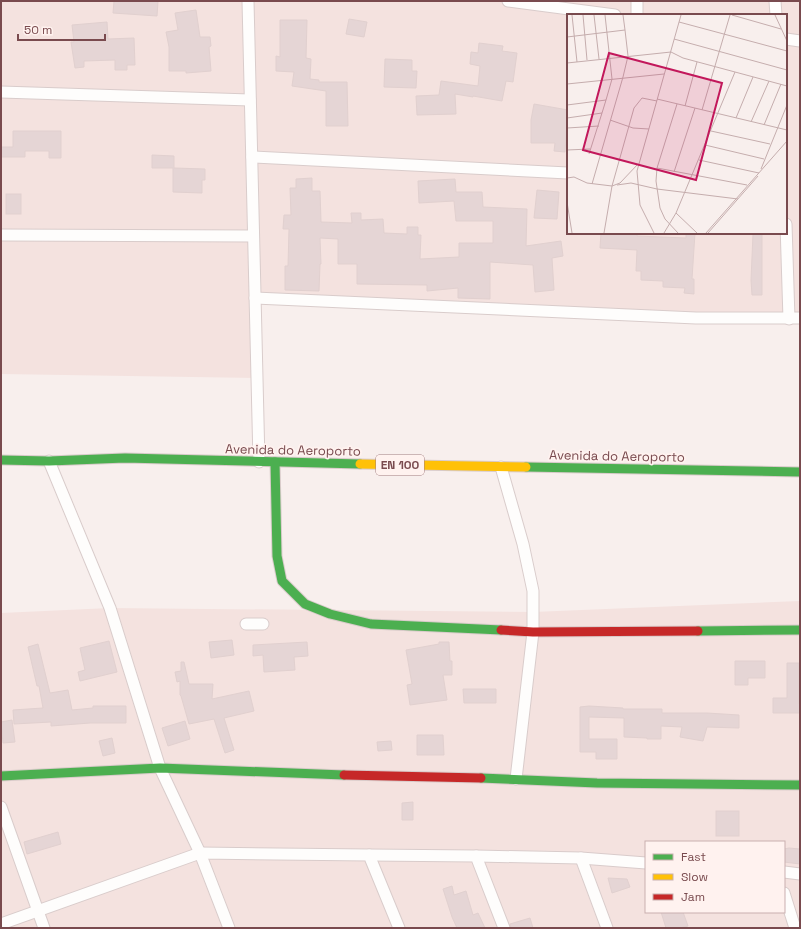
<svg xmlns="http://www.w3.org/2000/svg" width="801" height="929" font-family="'Space Grotesk',sans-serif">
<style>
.residential{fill:#f4e2df;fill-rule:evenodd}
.building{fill:#e5d5d5;stroke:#e1d0cf}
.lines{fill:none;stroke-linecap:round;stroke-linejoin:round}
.street-casing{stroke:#d9cccb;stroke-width:13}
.fast-casing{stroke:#d9cbca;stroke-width:11}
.slow-casing{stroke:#d9cbca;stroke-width:11}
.jam-casing{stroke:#d9cbca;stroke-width:11}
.street{stroke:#fefdfc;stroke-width:11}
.fast{stroke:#4caf50;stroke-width:9}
.slow{stroke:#ffc107;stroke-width:9}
.jam{stroke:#c62828;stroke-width:9}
.labels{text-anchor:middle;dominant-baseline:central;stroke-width:3.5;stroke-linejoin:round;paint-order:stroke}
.shield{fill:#fff2ef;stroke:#a17c7e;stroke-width:1}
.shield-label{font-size:12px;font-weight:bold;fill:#794a4e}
.street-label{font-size:13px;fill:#794a4e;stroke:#fff2ef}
.inset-road{fill:none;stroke:#c5adad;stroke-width:1}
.view{fill:#c2185b;fill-opacity:0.15;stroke:#c2185b;stroke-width:2}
.inset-edge{fill:none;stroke:#794a4e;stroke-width:2}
</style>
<rect width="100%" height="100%" fill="#f8efed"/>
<!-- residential -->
<g class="residential">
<path d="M 1,1 L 800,1 L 800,318 L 255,298 L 257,378 L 1,374 ZM 568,15 L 786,15 L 786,233 L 568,233 Z"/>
<path d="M 800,601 L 800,928 L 1,928 L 1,613 L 110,608 L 533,612 ZM 646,842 L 784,842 L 784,912 L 646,912 Z"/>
</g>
<!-- building -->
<g class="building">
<polygon points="114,1 158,1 157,16 113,13"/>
<polygon points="196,10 200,37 210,37 211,46 209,47 211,71 186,73 186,71 169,71 169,47 166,32 178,30 175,13"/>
<polygon points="349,19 367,22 364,37 346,34"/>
<polygon points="280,20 307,20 306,58 311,59 310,79 319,80 319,82 347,82 348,126 326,126 326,91 292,86 294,72 276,71 276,56 280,57"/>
<polygon points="107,22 108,39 134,38 135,65 127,65 127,70 115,70 115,60 84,61 84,67 75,68 71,42 74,42 72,25"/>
<polygon points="479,43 503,46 502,51 517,53 513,82 506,81 502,101 473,96 473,97 455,94 456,114 417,115 416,96 439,95 441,81 478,86 480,66 470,64 471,52 478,53"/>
<polygon points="385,59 412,60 412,71 417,71 416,88 384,87"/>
<polygon points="534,104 568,110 565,152 554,151 555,143 531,143 531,120"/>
<polygon points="13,131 61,131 61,158 49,158 49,151 25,151 25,157 1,157 1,147 13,147"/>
<polygon points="152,155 174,156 174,168 205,169 205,180 202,180 202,193 173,192 173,168 152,168"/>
<polygon points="312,178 312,191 320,191 321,222 352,223 351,213 361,213 361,220 383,219 384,233 407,234 407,227 418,227 418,235 421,235 420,259 459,257 459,243 493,243 493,221 456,221 454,201 419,203 418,181 455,179 456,192 482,192 483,207 527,209 526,246 561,241 563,256 552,258 554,290 535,292 533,265 490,262 490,299 458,298 458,288 427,291 427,285 357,284 357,264 338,264 338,239 320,238 321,264 320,264 319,291 285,290 285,266 288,266 289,229 283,229 284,215 291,215 290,188 296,188 296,179"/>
<polygon points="537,190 559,192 557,219 534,218"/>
<rect x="6" y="194" width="15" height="20"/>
<polygon points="601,233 637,233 637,236 686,238 686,233 695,233 692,279 694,279 694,294 684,293 685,288 663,287 663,281 641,280 641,271 636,271 637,250 600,248"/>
<polygon points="753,234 762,234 762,295 752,295 751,280"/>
<polygon points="232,640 234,655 211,658 209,642"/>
<polygon points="109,641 117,672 80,681 78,672 85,670 80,648"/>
<polygon points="307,642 308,656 294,657 295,670 264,672 263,655 253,656 253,645"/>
<polygon points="439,642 449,642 450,661 452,661 452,675 443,675 447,700 410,705 407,685 412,684 406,650 439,644"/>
<polygon points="38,644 50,693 68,690 72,710 93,708 93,706 126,706 126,723 90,723 51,726 51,722 14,724 13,710 43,708 39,686 37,686 28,647"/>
<polygon points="735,661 765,661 765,678 748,678 748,685 735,685"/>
<polygon points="181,662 184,662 189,684 213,684 212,699 249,691 254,711 224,718 234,750 225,753 214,719 189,724 181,696 180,695 180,681 177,682 175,672 181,671"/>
<polygon points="787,663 799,663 799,704 800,705 800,713 773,713 773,698 787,698"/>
<polygon points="463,689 496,689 496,703 464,703"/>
<polygon points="589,706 623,708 623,709 662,709 662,713 707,713 739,715 739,728 707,727 703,741 680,737 682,727 661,726 661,739 647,739 647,738 624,737 624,718 589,717 589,739 617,739 617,759 596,759 596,752 580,752 580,707"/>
<polygon points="12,720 15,742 3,743 1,722"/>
<polygon points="185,721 190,739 168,746 162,728"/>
<polygon points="417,735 443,735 444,755 417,755"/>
<polygon points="112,738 115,753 103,756 99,741"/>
<polygon points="391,741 392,750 378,751 377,742"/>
<polygon points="413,802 413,820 402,820 402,803"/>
<rect x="716" y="811" width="23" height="25"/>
<polygon points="58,832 61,844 27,854 24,842"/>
<polygon points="789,848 800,849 800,864 784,862 784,849"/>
<polygon points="608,878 627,879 630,887 612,893"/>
<polygon points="452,886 454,895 466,891 473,915 478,913 485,928 457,928 452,917 443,889"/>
<polygon points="661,912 683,912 688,926 680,928 666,928"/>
<polygon points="530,918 533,928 511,928 510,924"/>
</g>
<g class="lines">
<!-- street casing -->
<g class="street-casing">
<g id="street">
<polyline points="248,1 259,462"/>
<polyline points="508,1 615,15"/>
<polyline points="637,1 637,15"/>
<polyline points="775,1 776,15"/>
<polyline points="786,39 800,41"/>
<polyline points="1,92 250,100"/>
<polyline points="252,157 568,173"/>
<polyline points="786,224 789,319"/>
<polyline points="1,235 253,236"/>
<polyline points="255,298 696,318 800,318"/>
<polyline points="49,461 110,608 160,768 200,853 229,928"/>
<polyline points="501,467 523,544 533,591 533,632 516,779"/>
<polyline points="246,624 263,624"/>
<polyline points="1,807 44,928"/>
<polyline points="369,855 476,856 504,928"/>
<polyline points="476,856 581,858 646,863"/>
<polyline points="581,858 607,928"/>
<polyline points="784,872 800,874"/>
<polyline points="784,893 795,928"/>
<polyline points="1,924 200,853 369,855 399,928"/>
</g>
</g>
<!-- fast casing -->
<g class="fast-casing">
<g id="fast">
<polyline points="1,460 49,461 125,458 360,464"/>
<polyline points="275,462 277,556 282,581 305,604 330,614 371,624 501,630"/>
<polyline points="526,467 800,472"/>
<polyline points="698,631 800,630"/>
<polyline points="1,776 160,768 344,775"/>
<polyline points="481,778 597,783 800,785"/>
</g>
</g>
<!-- slow casing -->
<g class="slow-casing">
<polyline id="slow" points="360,464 526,467"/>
</g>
<!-- jam casing -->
<g class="jam-casing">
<g id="jam">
<polyline points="501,630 533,632 698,631"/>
<polyline points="344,775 481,778"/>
</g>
</g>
<!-- street -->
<use href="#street" class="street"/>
<!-- fast -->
<use href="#fast" class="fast"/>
<!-- slow -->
<use href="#slow" class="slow"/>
<!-- jam -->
<use href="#jam" class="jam"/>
</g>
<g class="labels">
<!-- shield labels -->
<rect class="shield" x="376" y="455" width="48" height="20" rx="3"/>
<g class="shield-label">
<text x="400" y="465">EN 100</text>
</g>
<!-- street labels -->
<g class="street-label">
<text transform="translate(293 450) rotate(1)">Avenida do Aeroporto</text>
<text transform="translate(617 456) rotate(1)">Avenida do Aeroporto</text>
</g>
</g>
<!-- overview -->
<g transform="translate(567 14)">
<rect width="220" height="220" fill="#f8efed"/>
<path class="inset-road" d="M 5,1 L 10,48M 16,1 L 20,46M 27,1 L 32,45M 165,1 L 214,15M 208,1 L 220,27M 112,8 L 220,37M 0,23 L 58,16 L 56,1M 107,25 L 220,56M 0,49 L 104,38 L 116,44 L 220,72M 0,70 L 97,60M 90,85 L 220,116M 110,90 L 90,154 L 89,167 L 93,194 L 98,205 L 111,219M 0,91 L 39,86 L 45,65 L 38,1M 118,92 L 130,48M 135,96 L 163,1M 0,104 L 35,99 L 39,86M 169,104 L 186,63M 43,106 L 66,114 L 82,115M 184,108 L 202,67M 197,111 L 214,70M 0,114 L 32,112M 144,117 L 203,130M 138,131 L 197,145M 0,136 L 23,135M 22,140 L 35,99M 132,146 L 192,159M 90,154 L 180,171M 194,155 L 220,91M 107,158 L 128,94M 0,164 L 7,163 L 20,169 L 45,172 L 53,169 L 71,150M 25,170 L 56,63 L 61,42 L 58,16M 50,171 L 64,169 L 90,175 L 171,185M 0,188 L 5,219M 109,199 L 130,219M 37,219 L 45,172 L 67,94 L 75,84 L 90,87M 87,219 L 73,191 L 70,157 L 114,1M 97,219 L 109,199 L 168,58M 139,219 L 220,127M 141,219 L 191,162"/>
<path class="view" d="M 42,39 L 155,69 L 129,166 L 16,136 Z"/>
<rect width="220" height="220" class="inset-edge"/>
</g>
<!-- border -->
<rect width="801" height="929" fill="none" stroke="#794a4e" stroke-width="4"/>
<!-- legend -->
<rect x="645" y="841" width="140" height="72" fill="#fff2ef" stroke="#c9afaf"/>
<rect x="653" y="854" width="20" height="6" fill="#4caf50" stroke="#c9afaf"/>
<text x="681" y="861" font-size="12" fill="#794a4e">Fast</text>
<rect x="653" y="874" width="20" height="6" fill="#ffc107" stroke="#c9afaf"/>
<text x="681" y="881" font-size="12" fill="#794a4e">Slow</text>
<rect x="653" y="894" width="20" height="6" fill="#c62828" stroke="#c9afaf"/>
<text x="681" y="901" font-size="12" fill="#794a4e">Jam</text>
<!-- scale -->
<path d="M18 34v6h87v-6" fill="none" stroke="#794a4e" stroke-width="2"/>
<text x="24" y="34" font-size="12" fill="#794a4e" stroke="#fff2ef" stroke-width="3" paint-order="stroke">50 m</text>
</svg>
